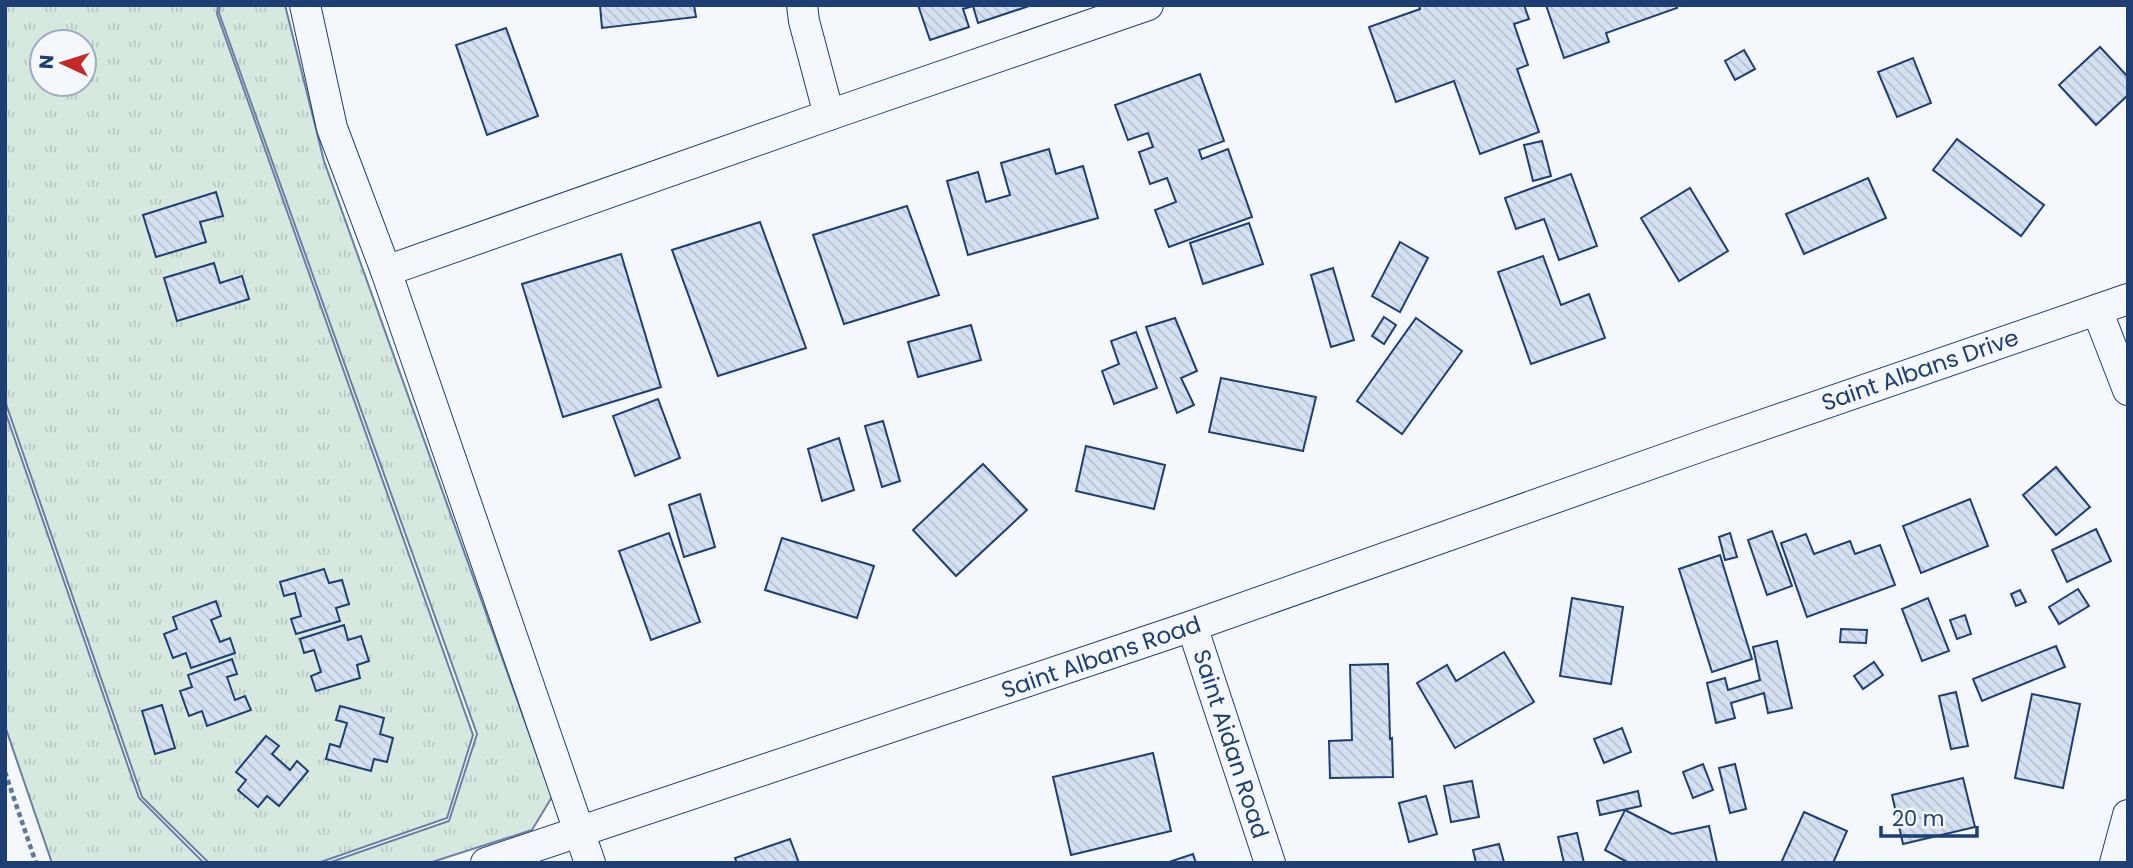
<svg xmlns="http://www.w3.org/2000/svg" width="2133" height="868" font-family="Poppins,sans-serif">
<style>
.grass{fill:url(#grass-tufts);stroke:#687fa3;stroke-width:2;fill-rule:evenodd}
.building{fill:url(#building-back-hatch);stroke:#1d3f73;stroke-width:2}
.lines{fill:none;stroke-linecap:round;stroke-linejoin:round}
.minor-casing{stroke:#1d3f73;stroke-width:32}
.path{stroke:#5e769c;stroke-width:4.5;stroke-dasharray:5 3.5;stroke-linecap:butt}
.minor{stroke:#f4f7fb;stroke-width:30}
.labels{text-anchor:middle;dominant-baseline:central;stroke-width:5;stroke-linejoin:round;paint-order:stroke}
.street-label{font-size:23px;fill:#1d3f73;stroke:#f4f7fb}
</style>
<defs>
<pattern id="grass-tufts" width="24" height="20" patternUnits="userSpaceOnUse" patternTransform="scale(1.75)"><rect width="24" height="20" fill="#d7e8df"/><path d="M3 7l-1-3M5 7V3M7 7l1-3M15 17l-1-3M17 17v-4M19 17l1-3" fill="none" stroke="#b8c8c3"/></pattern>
<pattern id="building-back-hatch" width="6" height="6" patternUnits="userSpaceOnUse" patternTransform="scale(1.75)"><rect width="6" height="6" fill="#d5e0f0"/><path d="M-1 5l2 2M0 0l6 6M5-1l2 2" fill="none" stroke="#b6c1d1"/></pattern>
</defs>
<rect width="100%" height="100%" fill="#f4f7fb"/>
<!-- grass -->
<g class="grass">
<path d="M 5,5 L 218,5 L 217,14 L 473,735 L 447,818 L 318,863 L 209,863 L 142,797 L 5,401 ZM 42,42 L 84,42 L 84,84 L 42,84 Z"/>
<polygon points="220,5 285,5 324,161 552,797 532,830 429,863 328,863 449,821 477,734 219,13"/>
<polygon points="5,411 139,798 204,863 52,863 5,726"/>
</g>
<!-- building -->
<g class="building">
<polygon points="600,5 694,5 696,17 602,28"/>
<polygon points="918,5 1029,5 1029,6 978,23 973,6 963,9 969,27 930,40"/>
<polygon points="1419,5 1524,5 1529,19 1514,24 1528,65 1517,69 1539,132 1480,154 1454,81 1396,102 1369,27 1420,9"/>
<polygon points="1546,5 1676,5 1677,8 1606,33 1609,42 1564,58"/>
<polygon points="506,28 538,116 487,135 456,45"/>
<polygon points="2100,47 2128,77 2128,95 2096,125 2059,85"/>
<polygon points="1744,50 1755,69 1735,80 1725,61"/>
<polygon points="1913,58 1931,103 1897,117 1878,72"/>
<polygon points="1200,74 1224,141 1199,150 1202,159 1228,149 1252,217 1169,247 1155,210 1176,202 1167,178 1150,184 1139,152 1153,147 1148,133 1128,140 1115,105"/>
<polygon points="1957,139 2044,205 2021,236 1933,170"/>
<polygon points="1542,141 1551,176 1533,181 1524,145"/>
<polygon points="1049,149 1056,174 1083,166 1098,218 968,255 947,181 978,172 986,202 1010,195 1001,163"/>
<polygon points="1571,174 1597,246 1559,260 1544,219 1516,229 1505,198"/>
<polygon points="1868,178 1886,218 1804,254 1786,214"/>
<polygon points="1690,188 1728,251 1679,281 1641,218"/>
<polygon points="216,192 223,216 200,222 206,242 156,257 143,215"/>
<polygon points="907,206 939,295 844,324 813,235"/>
<polygon points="760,222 806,348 718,376 672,250"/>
<polygon points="1249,223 1263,264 1203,284 1190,243"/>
<polygon points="1400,242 1428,258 1400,312 1372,296"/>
<polygon points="621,254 661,387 563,417 522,284"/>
<polygon points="1543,256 1561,305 1589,294 1605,338 1531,364 1498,272"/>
<polygon points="214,263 220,283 242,276 249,299 177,321 164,278"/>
<polygon points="1333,268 1354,340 1331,347 1311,275"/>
<polygon points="1384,317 1396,325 1384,344 1372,336"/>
<polygon points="1175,318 1197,371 1181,378 1194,405 1177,413 1146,327"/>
<polygon points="1416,318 1462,351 1402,434 1357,401"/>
<polygon points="971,325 981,360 918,377 908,342"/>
<polygon points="1136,332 1157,388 1114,404 1102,371 1119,364 1111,341"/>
<polygon points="1221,378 1316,397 1303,451 1209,432"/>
<polygon points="658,399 680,458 635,476 613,416"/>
<polygon points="883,421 900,481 882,487 865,426"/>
<polygon points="839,438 854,490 822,501 808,449"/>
<polygon points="1086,446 1165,465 1154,509 1076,491"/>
<polygon points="983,464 1027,510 956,576 913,530"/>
<polygon points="2056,467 2090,507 2056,535 2023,495"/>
<polygon points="700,494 715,547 684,557 669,505"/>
<polygon points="1970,499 1988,546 1921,573 1903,526"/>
<polygon points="2096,529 2111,561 2067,582 2052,550"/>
<polygon points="1772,531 1792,586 1767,595 1748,540"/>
<polygon points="669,533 700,622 651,640 619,551"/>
<polygon points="1730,533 1737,557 1725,560 1719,537"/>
<polygon points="1806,534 1814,554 1850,541 1855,554 1880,545 1895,585 1807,617 1781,543"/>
<polygon points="782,538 874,566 857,618 765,590"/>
<polygon points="1720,555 1752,659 1712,672 1679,569"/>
<polygon points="324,569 329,583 342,580 349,604 336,608 340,621 296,634 291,619 301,616 295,593 284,596 280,582"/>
<polygon points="2078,589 2089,606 2059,624 2049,607"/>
<polygon points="2020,590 2026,602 2016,606 2011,594"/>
<polygon points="1572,598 1623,607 1611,684 1560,676"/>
<polygon points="1928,598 1949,651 1922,661 1902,609"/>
<polygon points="216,601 221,616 211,620 220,642 230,638 235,653 191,668 186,653 173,658 164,634 177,629 173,617"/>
<polygon points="1965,615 1971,634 1957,639 1950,620"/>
<polygon points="344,625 348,640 361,636 369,661 357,665 360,678 316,691 311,676 321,672 314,650 304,653 300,639"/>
<polygon points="1841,629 1867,630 1866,643 1840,642"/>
<polygon points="1777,641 1792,708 1768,713 1764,693 1731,703 1735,718 1716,723 1707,683 1725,678 1728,690 1760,680 1753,647"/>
<polygon points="2056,646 2065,667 1982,701 1973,679"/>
<polygon points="1504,652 1534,702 1455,748 1417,683 1447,665 1456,681"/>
<polygon points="232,659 237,674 227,677 235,700 245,696 251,710 207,726 202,711 189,716 180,691 192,687 188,675"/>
<polygon points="1874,662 1883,675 1863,689 1854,676"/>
<polygon points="1388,664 1390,739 1392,738 1393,777 1330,778 1329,741 1352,740 1350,665"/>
<polygon points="1956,692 1968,746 1951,749 1939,696"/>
<polygon points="2032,694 2080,704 2063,788 2015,778"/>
<polygon points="162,705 175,748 155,754 142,711"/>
<polygon points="340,706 384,718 380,734 393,738 387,762 374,759 371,771 326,759 330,744 340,747 347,723 336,720"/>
<polygon points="1622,728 1631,752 1604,763 1594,739"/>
<polygon points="266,736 279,746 272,754 290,770 297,761 308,771 279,806 267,796 258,807 238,790 246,780 236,772"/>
<polygon points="1153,753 1171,831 1071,855 1053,777"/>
<polygon points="1703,764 1713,790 1693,798 1683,772"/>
<polygon points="1735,764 1746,809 1730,813 1719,768"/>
<polygon points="1963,778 1975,827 1903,844 1892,795"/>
<polygon points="1472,781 1479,817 1451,822 1444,786"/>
<polygon points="1638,791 1641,806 1600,815 1597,801"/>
<polygon points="1426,796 1437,834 1409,842 1399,803"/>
<polygon points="1625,810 1672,834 1709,826 1717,862 1629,863 1605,850"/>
<polygon points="1804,812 1847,831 1833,863 1781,863"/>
<polygon points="1577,833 1584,863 1564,863 1558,837"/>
<polygon points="790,839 799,863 737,863 735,858"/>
<polygon points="1499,844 1504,862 1476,863 1473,850"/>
<polygon points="1193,854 1196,863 1166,863"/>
</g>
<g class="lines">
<!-- minor casing -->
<g class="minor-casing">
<g id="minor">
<polyline points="305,5 332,128 386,271 590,863"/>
<polyline points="802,5 804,21 829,115"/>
<polyline points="386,271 829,115 1148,5"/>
<polyline points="2097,310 2128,390"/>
<polyline points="1192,626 1270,863"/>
<polyline points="486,863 1192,626 1713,442 2128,299"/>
<polyline points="2115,863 2128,815"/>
</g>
</g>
<!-- path -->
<polyline class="path" points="5,772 36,863"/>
<!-- minor -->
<use href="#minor" class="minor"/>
</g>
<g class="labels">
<!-- street labels -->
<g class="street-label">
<text transform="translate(1920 370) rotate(-19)">Saint Albans Drive</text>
<text transform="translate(1101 657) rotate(-19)">Saint Albans Road</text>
<text transform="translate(1231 744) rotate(72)">Saint Aidan Road</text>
</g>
</g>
<!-- border -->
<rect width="2133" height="868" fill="none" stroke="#1d3f73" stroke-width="14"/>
<!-- north arrow -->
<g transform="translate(63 63) rotate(274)"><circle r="33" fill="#f4f7fb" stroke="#9eadc5" stroke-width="2"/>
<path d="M0-5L12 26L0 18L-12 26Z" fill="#c62828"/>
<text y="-10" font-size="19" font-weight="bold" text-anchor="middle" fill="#1d3f73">N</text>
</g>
<!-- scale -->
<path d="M1881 826v10h96v-10" fill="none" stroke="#1d3f73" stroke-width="3.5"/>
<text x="1892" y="826" font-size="21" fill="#1d3f73" stroke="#f4f7fb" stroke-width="5" paint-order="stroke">20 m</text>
</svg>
